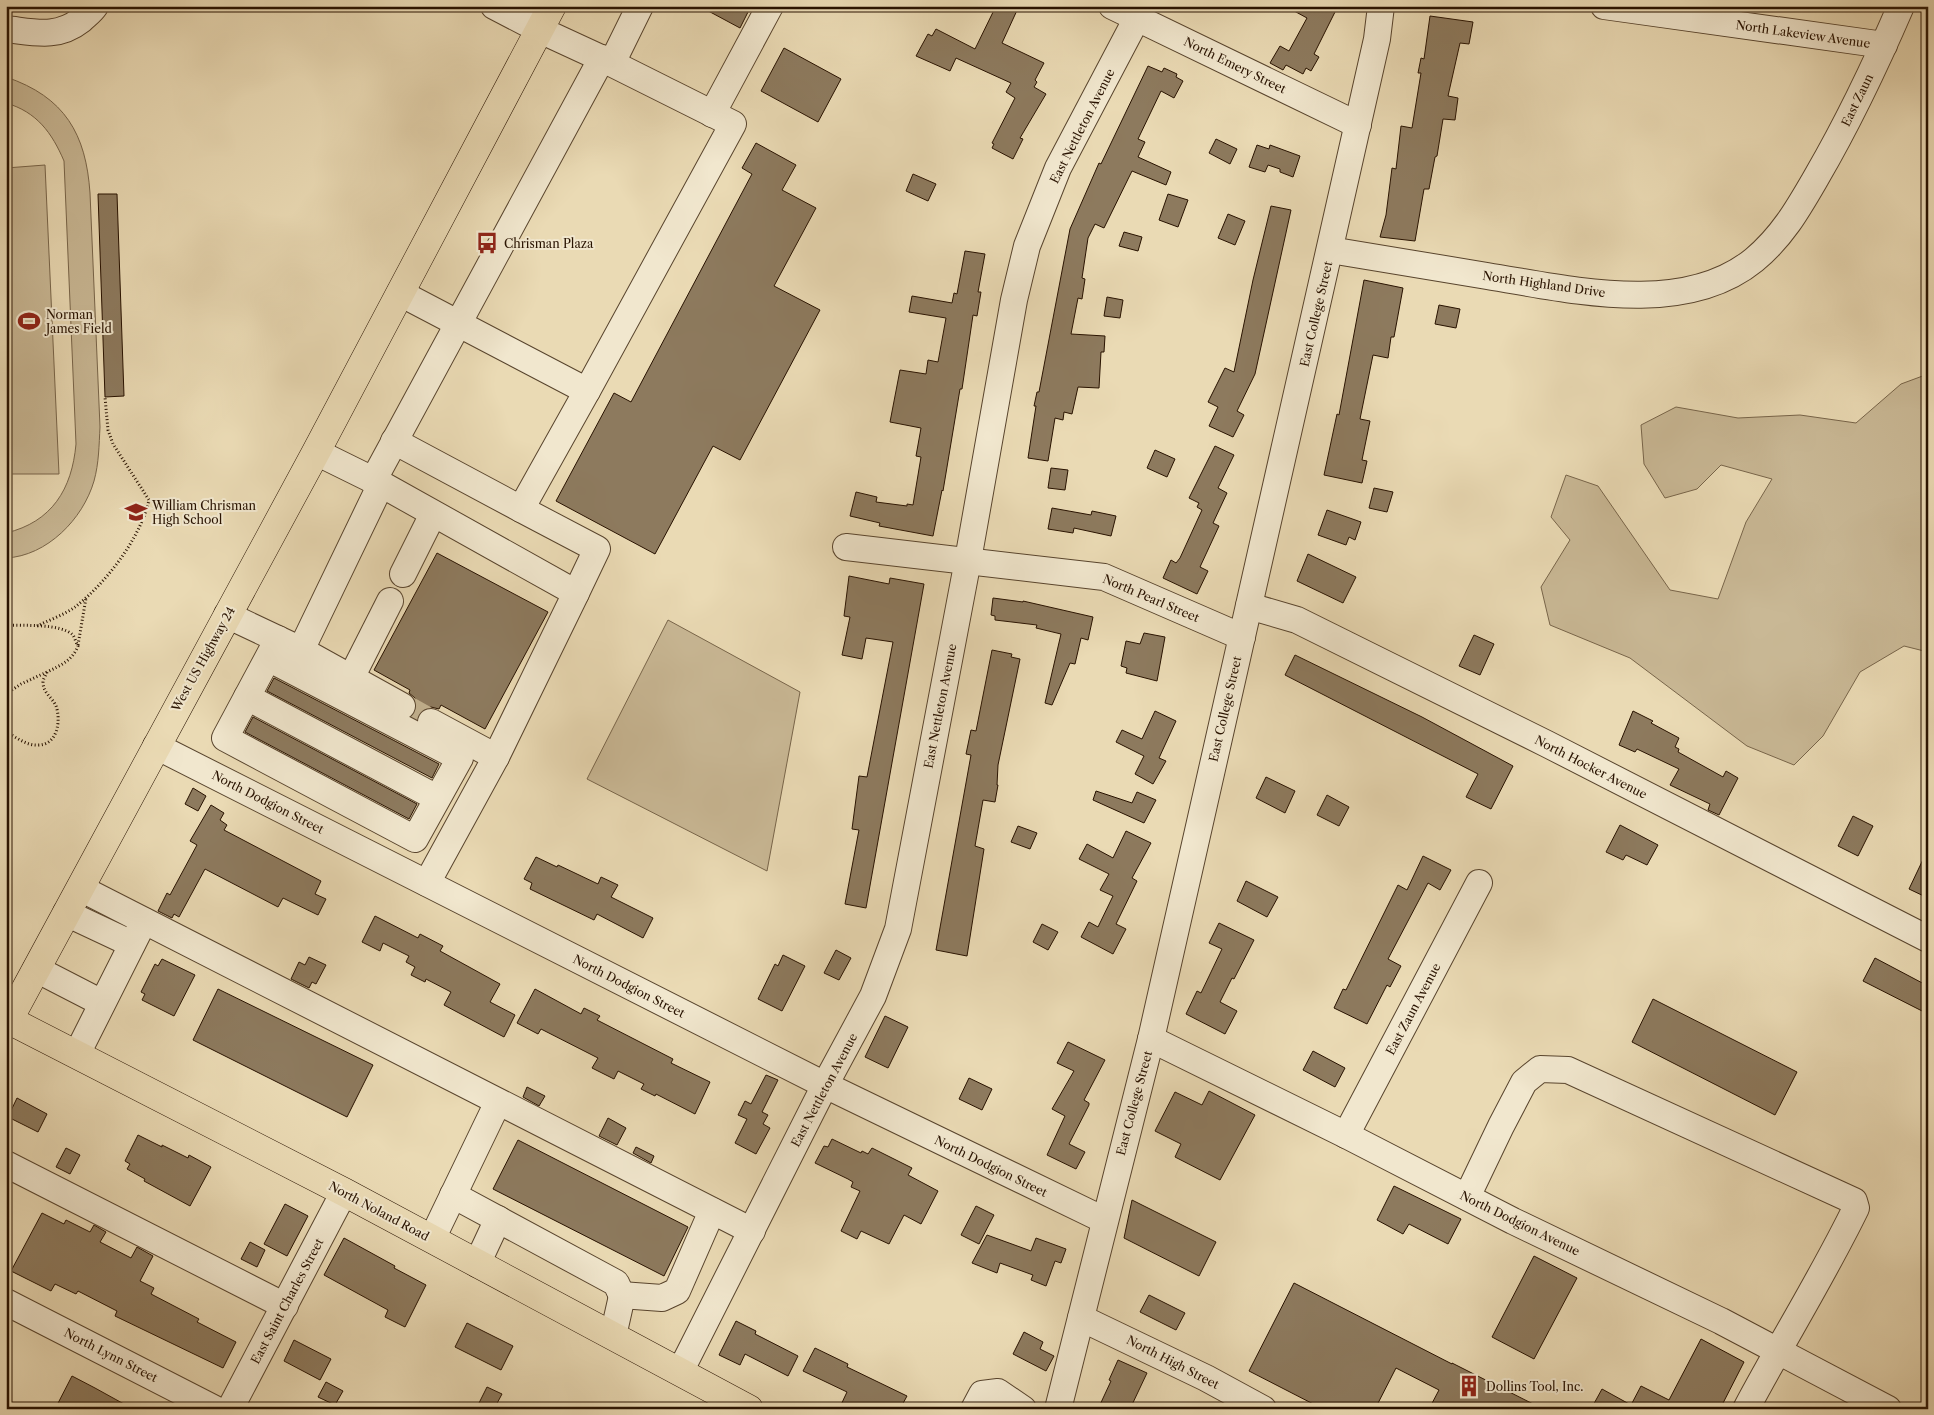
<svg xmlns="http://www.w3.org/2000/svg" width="1934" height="1415" font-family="'Libre Caslon Text',serif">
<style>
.green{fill:#c9b895;stroke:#78654a}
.building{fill:#8d7a5e;stroke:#281200}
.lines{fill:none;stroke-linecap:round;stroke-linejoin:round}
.minor-tunnel{stroke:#c3b290;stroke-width:26;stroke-dasharray:26 13;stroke-linecap:butt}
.minor-casing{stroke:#58442d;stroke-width:28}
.major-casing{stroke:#281200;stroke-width:29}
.path{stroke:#281200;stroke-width:3;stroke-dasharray:1 2.5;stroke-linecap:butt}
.minor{stroke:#f1e7ce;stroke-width:26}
.major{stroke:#eadab4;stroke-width:28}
.labels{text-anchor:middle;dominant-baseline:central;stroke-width:4;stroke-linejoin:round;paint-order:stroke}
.street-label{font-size:12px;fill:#281200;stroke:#f1e7ce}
.poi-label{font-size:12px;fill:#281200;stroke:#f1e7ce;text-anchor:start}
</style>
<rect width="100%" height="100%" fill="#eadab4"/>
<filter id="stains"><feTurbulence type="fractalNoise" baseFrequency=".004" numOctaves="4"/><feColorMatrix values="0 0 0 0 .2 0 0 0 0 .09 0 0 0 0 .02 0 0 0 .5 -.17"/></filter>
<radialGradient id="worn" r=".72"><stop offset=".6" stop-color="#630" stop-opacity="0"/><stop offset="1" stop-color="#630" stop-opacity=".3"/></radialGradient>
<!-- green -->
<g class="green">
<path d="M 6,77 C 65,97 86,134 90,193 L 100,427 C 99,445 99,463 94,481 C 83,519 47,556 6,558 L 6,533 C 52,522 72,489 76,444 L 64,161 C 52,133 37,112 6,103 Z"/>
<polygon points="45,165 59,474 6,474 6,168"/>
<polygon points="1928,374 1928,652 1904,646 1860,672 1823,736 1794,765 1747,746 1630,658 1550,625 1541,587 1570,540 1551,517 1566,475 1598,486 1670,590 1718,599 1746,522 1772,479 1721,465 1697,489 1665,498 1644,464 1641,425 1676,407 1738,418 1800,415 1856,423 1901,384"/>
<polygon points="668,620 800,692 767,871 587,779"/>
</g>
<!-- building -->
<g class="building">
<polygon points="699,6 751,6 740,28"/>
<polygon points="996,6 1019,6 1002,43 1044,63 1035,80 1037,82 1034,87 1046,94 1020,138 1023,139 1013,159 992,148 994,144 992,143 1015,98 1006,92 1011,83 956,58 950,71 916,56 928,34 932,36 936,29 975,49"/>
<polygon points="1285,6 1338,6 1314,54 1319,57 1311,71 1306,68 1303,74 1286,65 1283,70 1270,63 1280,46 1289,51 1307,18"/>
<polygon points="1430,16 1473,22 1469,44 1460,43 1448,96 1458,98 1455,120 1443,119 1437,156 1435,157 1429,189 1424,189 1415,241 1380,237 1386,215 1392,168 1396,169 1401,126 1412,128 1421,73 1418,73 1421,58 1424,59"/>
<polygon points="784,48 841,79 818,122 761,91"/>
<polygon points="1148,66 1162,72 1164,68 1177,74 1176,77 1183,81 1174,98 1161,91 1138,139 1145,142 1138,157 1171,172 1166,185 1132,171 1104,228 1095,224 1088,238 1082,278 1085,279 1082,299 1078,298 1071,334 1105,336 1104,352 1101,352 1099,388 1078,387 1072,414 1064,412 1063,420 1055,418 1048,461 1028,458 1036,406 1034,406 1037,392 1039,392 1070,229 1099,163 1101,164"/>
<polygon points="1216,139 1237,149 1230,164 1209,153"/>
<polygon points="756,143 796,165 782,190 816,208 774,286 820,310 740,460 713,446 655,554 556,501 614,393 631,402 752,174 742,168"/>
<polygon points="1257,145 1269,149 1270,145 1300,156 1293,177 1280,172 1280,169 1268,165 1265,172 1249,167"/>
<polygon points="913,174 936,184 928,201 906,191"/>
<polygon points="98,194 117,194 124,396 105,397"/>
<polygon points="1168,194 1188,200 1178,227 1159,220"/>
<polygon points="1271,206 1291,210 1255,374 1237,411 1244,415 1233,437 1209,426 1218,407 1208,402 1225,368 1234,372 1253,280"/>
<polygon points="1228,214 1245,221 1235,245 1218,238"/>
<polygon points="1124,232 1142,237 1138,251 1119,246"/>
<polygon points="965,251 985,254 978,292 981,292 977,316 973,315 962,389 960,389 943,491 942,490 933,536 879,526 880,523 850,516 856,492 877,497 876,502 907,506 907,504 913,505 921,457 916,456 921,428 890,422 900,370 926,374 928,360 938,362 946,318 909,312 912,296 952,303 954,293 957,294"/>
<polygon points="1364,280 1403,288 1394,337 1391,337 1388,358 1373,355 1360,419 1370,421 1362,460 1367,461 1362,483 1324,475 1337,414 1339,415"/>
<polygon points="1107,297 1123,300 1120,318 1104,316"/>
<polygon points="1439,305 1460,309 1456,328 1435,324"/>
<polygon points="1215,446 1234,455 1218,488 1227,493 1213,523 1219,526 1200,567 1208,571 1197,594 1163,578 1171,560 1176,563 1180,558 1202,510 1197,507 1199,503 1189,498"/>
<polygon points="1155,450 1175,459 1167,477 1147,468"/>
<polygon points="1051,468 1068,470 1065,490 1048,488"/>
<polygon points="1374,488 1393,492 1387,512 1369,508"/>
<polygon points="1052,508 1091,515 1092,511 1116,516 1111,536 1074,528 1073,533 1048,529"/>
<polygon points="1327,510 1361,522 1355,540 1349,537 1346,545 1318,535"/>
<polygon points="437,553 548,612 485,729 441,705 439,709 431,707 424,709 418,714 417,719 412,716 415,713 417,705 415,698 409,693 410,690 374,670"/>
<polygon points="1308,554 1356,577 1343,603 1297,581"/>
<polygon points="849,576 889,584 890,578 924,584 866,908 845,904 858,835 859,830 852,829 859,776 867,777 893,642 866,638 862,659 842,655 850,617 844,616"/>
<polygon points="993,598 1023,602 1023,601 1093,617 1088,640 1081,638 1075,664 1070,663 1052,705 1045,703 1061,634 1036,628 1037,625 995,620 995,616 991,615"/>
<polygon points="1144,633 1165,637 1157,681 1126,673 1127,668 1121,666 1126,641 1140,644"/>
<polygon points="1474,635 1494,644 1480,675 1459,666"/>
<polygon points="992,650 1012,654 1011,657 1020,659 998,765 997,785 998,785 995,802 983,800 975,846 984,849 967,956 936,950 971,755 966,754 971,730 976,731"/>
<polygon points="1295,655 1422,717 1513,766 1491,809 1466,797 1478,774 1285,675"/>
<polygon points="274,678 439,764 432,778 267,691"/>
<polygon points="1155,711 1176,721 1159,758 1166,761 1153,784 1135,774 1144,756 1116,742 1122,730 1142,739"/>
<polygon points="1633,711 1653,721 1651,723 1679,738 1675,747 1679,749 1678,752 1723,777 1726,771 1738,778 1719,815 1708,810 1710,804 1670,785 1679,769 1637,749 1635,752 1619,745"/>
<polygon points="253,717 417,804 409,819 245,732"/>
<polygon points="1266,777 1295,791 1285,813 1256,798"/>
<polygon points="193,788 206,796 198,811 185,804"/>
<polygon points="1096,791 1132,803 1137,792 1156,800 1144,823 1093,800"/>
<polygon points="1327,795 1349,807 1339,826 1317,815"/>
<polygon points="211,805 224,813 220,820 227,825 224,830 321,881 315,894 326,899 318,915 283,898 278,907 205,869 179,917 174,914 172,918 158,911 167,893 170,895 197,845 190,841"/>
<polygon points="1853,816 1873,826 1858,856 1838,846"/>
<polygon points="1620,825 1658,845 1647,865 1626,855 1623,860 1606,852"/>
<polygon points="1018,826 1037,833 1030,849 1011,842"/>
<polygon points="1126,831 1151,843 1132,878 1137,881 1116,924 1126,929 1113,954 1081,937 1089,922 1098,927 1113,896 1100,890 1109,874 1079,859 1087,844 1113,858"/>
<polygon points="1928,849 1928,898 1909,889"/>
<polygon points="1423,856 1451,870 1440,890 1428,883 1388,959 1401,966 1390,987 1387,985 1367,1024 1334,1008 1343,989 1346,990 1398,885 1407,890"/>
<polygon points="536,857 557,867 558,865 598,884 601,877 618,885 611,897 653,918 643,938 597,914 594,920 530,889 532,883 524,879"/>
<polygon points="1246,881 1278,897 1267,917 1237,901"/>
<polygon points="375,916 418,938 420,934 443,946 440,951 500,984 490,1002 515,1015 504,1037 444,1005 451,992 426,979 425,982 411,975 415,967 406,962 409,956 383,943 380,951 362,942"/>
<polygon points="1219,923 1254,940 1234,979 1232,978 1220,1002 1237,1011 1225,1034 1186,1014 1197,991 1201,993 1222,949 1209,943"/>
<polygon points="1042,924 1058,932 1048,950 1033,942"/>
<polygon points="836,950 851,958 839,980 824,973"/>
<polygon points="783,955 805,966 782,1011 758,999 775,964 778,966"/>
<polygon points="309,957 326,965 316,984 312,982 309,988 291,979 299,962 305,965"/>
<polygon points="1875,958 1928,986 1928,1014 1863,981"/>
<polygon points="162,959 195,975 174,1016 142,1000 145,994 141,992 155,964 158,966"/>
<polygon points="218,989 373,1065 347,1117 193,1040"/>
<polygon points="535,989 581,1014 584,1008 600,1016 597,1020 673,1059 671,1063 710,1082 695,1114 656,1094 655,1096 641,1089 644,1084 618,1071 614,1079 592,1068 598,1058 541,1029 538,1034 517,1023"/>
<polygon points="1653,999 1797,1072 1775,1115 1632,1042"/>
<polygon points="885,1016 908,1027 888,1068 865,1057"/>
<polygon points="1068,1042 1105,1060 1084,1100 1089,1103 1089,1105 1069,1144 1085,1152 1076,1169 1047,1155 1065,1116 1052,1109 1074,1071 1057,1063"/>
<polygon points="1313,1051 1345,1068 1335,1087 1303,1070"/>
<polygon points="766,1075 778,1080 762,1112 768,1115 763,1124 770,1128 756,1154 735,1143 747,1119 738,1115 745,1101 751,1104"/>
<polygon points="969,1078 992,1089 982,1110 959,1099"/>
<polygon points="527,1087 545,1096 539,1106 523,1097"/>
<polygon points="1209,1091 1255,1115 1220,1180 1175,1157 1181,1144 1155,1131 1175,1092 1202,1105"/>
<polygon points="17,1098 47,1114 38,1132 8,1117"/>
<polygon points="608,1118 626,1128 617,1145 599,1136"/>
<polygon points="138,1135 162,1147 162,1145 188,1158 189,1155 211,1167 190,1206 144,1181 145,1179 127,1169 130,1164 125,1161"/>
<polygon points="832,1139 861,1153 862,1151 868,1154 872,1148 912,1168 908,1175 938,1191 921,1224 904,1215 889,1244 861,1231 857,1239 841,1231 860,1191 851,1187 853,1182 848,1179 815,1163 824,1146 828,1147"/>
<polygon points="518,1140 688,1227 664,1276 493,1189"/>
<polygon points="636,1147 654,1156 651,1163 633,1153"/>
<polygon points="66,1148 80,1155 70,1174 56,1167"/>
<polygon points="1394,1186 1461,1219 1448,1244 1409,1224 1403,1234 1377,1220"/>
<polygon points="1132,1200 1216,1242 1199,1276 1124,1238"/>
<polygon points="285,1204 308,1216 287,1256 264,1244"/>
<polygon points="976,1206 994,1215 979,1244 961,1235"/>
<polygon points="42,1213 64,1224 66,1220 90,1232 94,1225 106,1232 100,1242 131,1258 137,1247 153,1256 140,1281 154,1288 151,1294 199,1319 197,1322 236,1342 223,1368 115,1316 117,1311 78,1291 76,1294 55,1284 51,1291 11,1271"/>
<polygon points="987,1235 1031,1251 1036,1238 1066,1249 1061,1263 1055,1261 1046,1286 1031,1280 1033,1275 1000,1263 997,1273 972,1263"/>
<polygon points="344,1238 395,1266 394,1268 426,1285 405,1327 385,1317 388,1310 324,1275"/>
<polygon points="250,1242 265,1250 257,1267 241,1259"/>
<polygon points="1534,1256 1577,1278 1534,1359 1492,1337"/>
<polygon points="1294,1283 1452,1364 1452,1363 1543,1409 1429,1409 1439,1390 1396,1368 1375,1409 1323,1409 1249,1371"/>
<polygon points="1149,1295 1185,1313 1176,1330 1140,1312"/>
<polygon points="736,1321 756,1331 755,1334 798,1356 788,1376 745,1354 740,1365 719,1355"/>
<polygon points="467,1323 513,1346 501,1370 455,1347"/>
<polygon points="1024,1332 1043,1342 1040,1349 1054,1356 1046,1371 1013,1354"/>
<polygon points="1701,1339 1744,1362 1720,1409 1591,1409 1602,1389 1631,1405 1641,1386 1669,1400"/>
<polygon points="294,1340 331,1359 320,1380 284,1361"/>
<polygon points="815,1348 848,1364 847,1367 907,1396 900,1409 839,1409 847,1392 803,1371"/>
<polygon points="1118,1360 1147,1373 1130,1409 1098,1409 1111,1381 1109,1380"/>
<polygon points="72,1376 95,1388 133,1409 55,1409"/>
<polygon points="326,1382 343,1391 335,1405 318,1397"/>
<polygon points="487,1387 502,1394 494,1409 476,1409"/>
</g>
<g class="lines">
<!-- minor-tunnel -->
<polyline class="minor-tunnel" points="402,706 431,722"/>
<!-- minor casing -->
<g class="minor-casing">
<g id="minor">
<polyline points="1112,6 1358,125"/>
<polyline points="1604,6 1884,45"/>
<path d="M 6,29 C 34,32 57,39 81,20 C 86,15 91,12 95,6"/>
<polyline points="612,63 640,6"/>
<polyline points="712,114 770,6"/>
<path d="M 1330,250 C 1382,259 1435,267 1487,276 C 1569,289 1683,318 1754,260 C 1783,236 1799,207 1817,176 C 1849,121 1876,64 1901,6"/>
<polyline points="400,293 587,391 733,124 605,60 540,30 494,6"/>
<polyline points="394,441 521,509"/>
<polyline points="316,452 381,484 576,593 496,757 427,883"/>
<polyline points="373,481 602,58"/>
<polyline points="846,547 1104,577 1242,637"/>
<polyline points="403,574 433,514"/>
<polyline points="576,593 597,549 521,509 587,391"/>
<polyline points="1249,606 1297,620 1547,744 1928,939"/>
<polyline points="227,615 301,650 402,706"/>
<polyline points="301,650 381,484"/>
<path d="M 268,658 L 460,758 L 415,839 L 225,738 C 243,705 260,672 278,639"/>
<polyline points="351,678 390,601"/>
<polyline points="247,697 437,798"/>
<polyline points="431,722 496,757"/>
<polyline points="156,746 825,1085 1104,1220"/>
<polyline points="80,888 752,1231"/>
<polyline points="66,913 132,944"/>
<polyline points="36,969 102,1003"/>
<polyline points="1151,1039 1346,1135 1513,1221 1721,1321 1888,1409"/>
<polyline points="77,1054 144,921"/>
<polyline points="1346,1135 1479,883"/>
<polyline points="6,1164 285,1306"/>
<polyline points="453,1195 616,1283 622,1296 613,1336"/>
<path d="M 1467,1197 L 1501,1126 L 1524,1082 L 1540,1069 L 1568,1070 L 1854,1201 L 1856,1208 C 1823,1276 1782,1341 1746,1409"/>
<polyline points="432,1239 498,1102"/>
<polyline points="477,1264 498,1219"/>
<polyline points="621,1295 662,1298 677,1291 712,1211"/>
<polyline points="6,1302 215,1409"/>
<polyline points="1081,1318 1206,1378 1263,1409"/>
<polyline points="680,1372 825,1085 873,996 898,929 968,560 1014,300 1027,246 1058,168 1137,18"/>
<polyline points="230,1409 344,1192"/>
<polyline points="974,1409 982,1394 998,1392 1023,1409"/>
<polyline points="1058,1409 1151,1039 1377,39 1381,6"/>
</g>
</g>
<!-- major casing -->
<g class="major-casing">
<g id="major">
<polyline points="9,1020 344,1192 749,1409"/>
<polyline points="6,1025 316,452 552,6"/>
</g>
</g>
<!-- path -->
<g class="path">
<polyline points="6,70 8,70"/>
<path d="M 6,625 C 23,626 60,623 73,635 C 75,638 76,643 78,646 C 72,661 61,665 47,672 C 46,675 43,679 43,682 C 43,693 52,697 56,706 C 61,720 58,745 38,745 C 27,746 16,737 6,732"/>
<path d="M 37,626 C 49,620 64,615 75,607 C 106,583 140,539 149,500 L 113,444 L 108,430 L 105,397"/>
<polyline points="78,645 86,598"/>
<polyline points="6,694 21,684 47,672"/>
</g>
<!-- minor -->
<use href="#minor" class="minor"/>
<!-- major -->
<use href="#major" class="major"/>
</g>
<!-- icons -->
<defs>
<g id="bus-bare" transform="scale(1.725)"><path d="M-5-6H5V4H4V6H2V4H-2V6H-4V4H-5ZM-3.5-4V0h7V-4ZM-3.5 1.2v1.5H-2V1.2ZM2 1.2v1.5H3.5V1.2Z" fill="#8f2418" stroke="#f1e7ce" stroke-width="2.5" paint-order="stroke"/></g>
<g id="stadium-bare" transform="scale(1.725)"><path d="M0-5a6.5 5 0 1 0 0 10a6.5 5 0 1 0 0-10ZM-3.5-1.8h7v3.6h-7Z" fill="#8f2418" stroke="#f1e7ce" stroke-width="2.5" paint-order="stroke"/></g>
<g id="school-bare" transform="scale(1.725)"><path d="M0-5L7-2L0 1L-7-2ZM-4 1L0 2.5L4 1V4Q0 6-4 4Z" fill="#8f2418" stroke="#f1e7ce" stroke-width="2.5" paint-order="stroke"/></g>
<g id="building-bare" transform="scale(1.725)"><path d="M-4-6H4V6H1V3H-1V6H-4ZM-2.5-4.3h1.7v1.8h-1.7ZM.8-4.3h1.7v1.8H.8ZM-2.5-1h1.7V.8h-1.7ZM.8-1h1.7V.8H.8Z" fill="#8f2418" stroke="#f1e7ce" stroke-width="2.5" paint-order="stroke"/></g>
</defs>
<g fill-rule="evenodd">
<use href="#bus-bare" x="487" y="243"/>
<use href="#stadium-bare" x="29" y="321"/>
<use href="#school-bare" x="136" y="512"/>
<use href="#building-bare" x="1469" y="1386"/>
</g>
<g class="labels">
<!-- street labels -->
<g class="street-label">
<text transform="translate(1803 34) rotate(8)">North Lakeview Avenue</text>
<text transform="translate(1235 65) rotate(26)">North Emery Street</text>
<text transform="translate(1857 100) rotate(-64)">East Zaun</text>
<text transform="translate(1082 126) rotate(-63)">East Nettleton Avenue</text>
<text transform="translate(1544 284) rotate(8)">North Highland Drive</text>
<text transform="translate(1316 314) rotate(-77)">East College Street</text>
<text transform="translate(1151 598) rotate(23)">North Pearl Street</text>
<text transform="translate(203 659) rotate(-61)">West US Highway 24</text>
<text transform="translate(940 706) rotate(-79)">East Nettleton Avenue</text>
<text transform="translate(1225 709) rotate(-77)">East College Street</text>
<text transform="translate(1591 767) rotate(27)">North Hocker Avenue</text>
<text transform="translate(268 802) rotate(27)">North Dodgion Street</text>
<text transform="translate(629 986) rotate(27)">North Dodgion Street</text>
<text transform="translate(1413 1009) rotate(-62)">East Zaun Avenue</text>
<text transform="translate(824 1090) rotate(-62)">East Nettleton Avenue</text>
<text transform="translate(1134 1103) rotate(-75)">East College Street</text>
<text transform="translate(991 1166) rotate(26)">North Dodgion Street</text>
<text transform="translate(379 1211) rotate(28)">North Noland Road</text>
<text transform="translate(1520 1223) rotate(26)">North Dodgion Avenue</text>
<text transform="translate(287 1301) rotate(-62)">East Saint Charles Street</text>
<text transform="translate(111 1355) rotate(27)">North Lynn Street</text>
<text transform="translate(1173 1362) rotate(27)">North High Street</text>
</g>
<!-- poi labels -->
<g class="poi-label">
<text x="504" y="243">Chrisman Plaza</text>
<text x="46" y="314">Norman<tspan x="46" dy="14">James Field</tspan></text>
<text x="152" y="505">William Chrisman<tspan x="152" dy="14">High School</tspan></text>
<text x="1486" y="1386">Dollins Tool, Inc.</text>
</g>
</g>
<!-- margin -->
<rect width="1934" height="1415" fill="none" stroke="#eadab4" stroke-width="25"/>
<rect x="8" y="8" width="1919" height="1400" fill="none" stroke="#281200" stroke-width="2.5"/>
<rect x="12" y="12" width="1909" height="1390" fill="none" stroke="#281200"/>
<rect width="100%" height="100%" filter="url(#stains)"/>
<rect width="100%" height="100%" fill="url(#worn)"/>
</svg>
